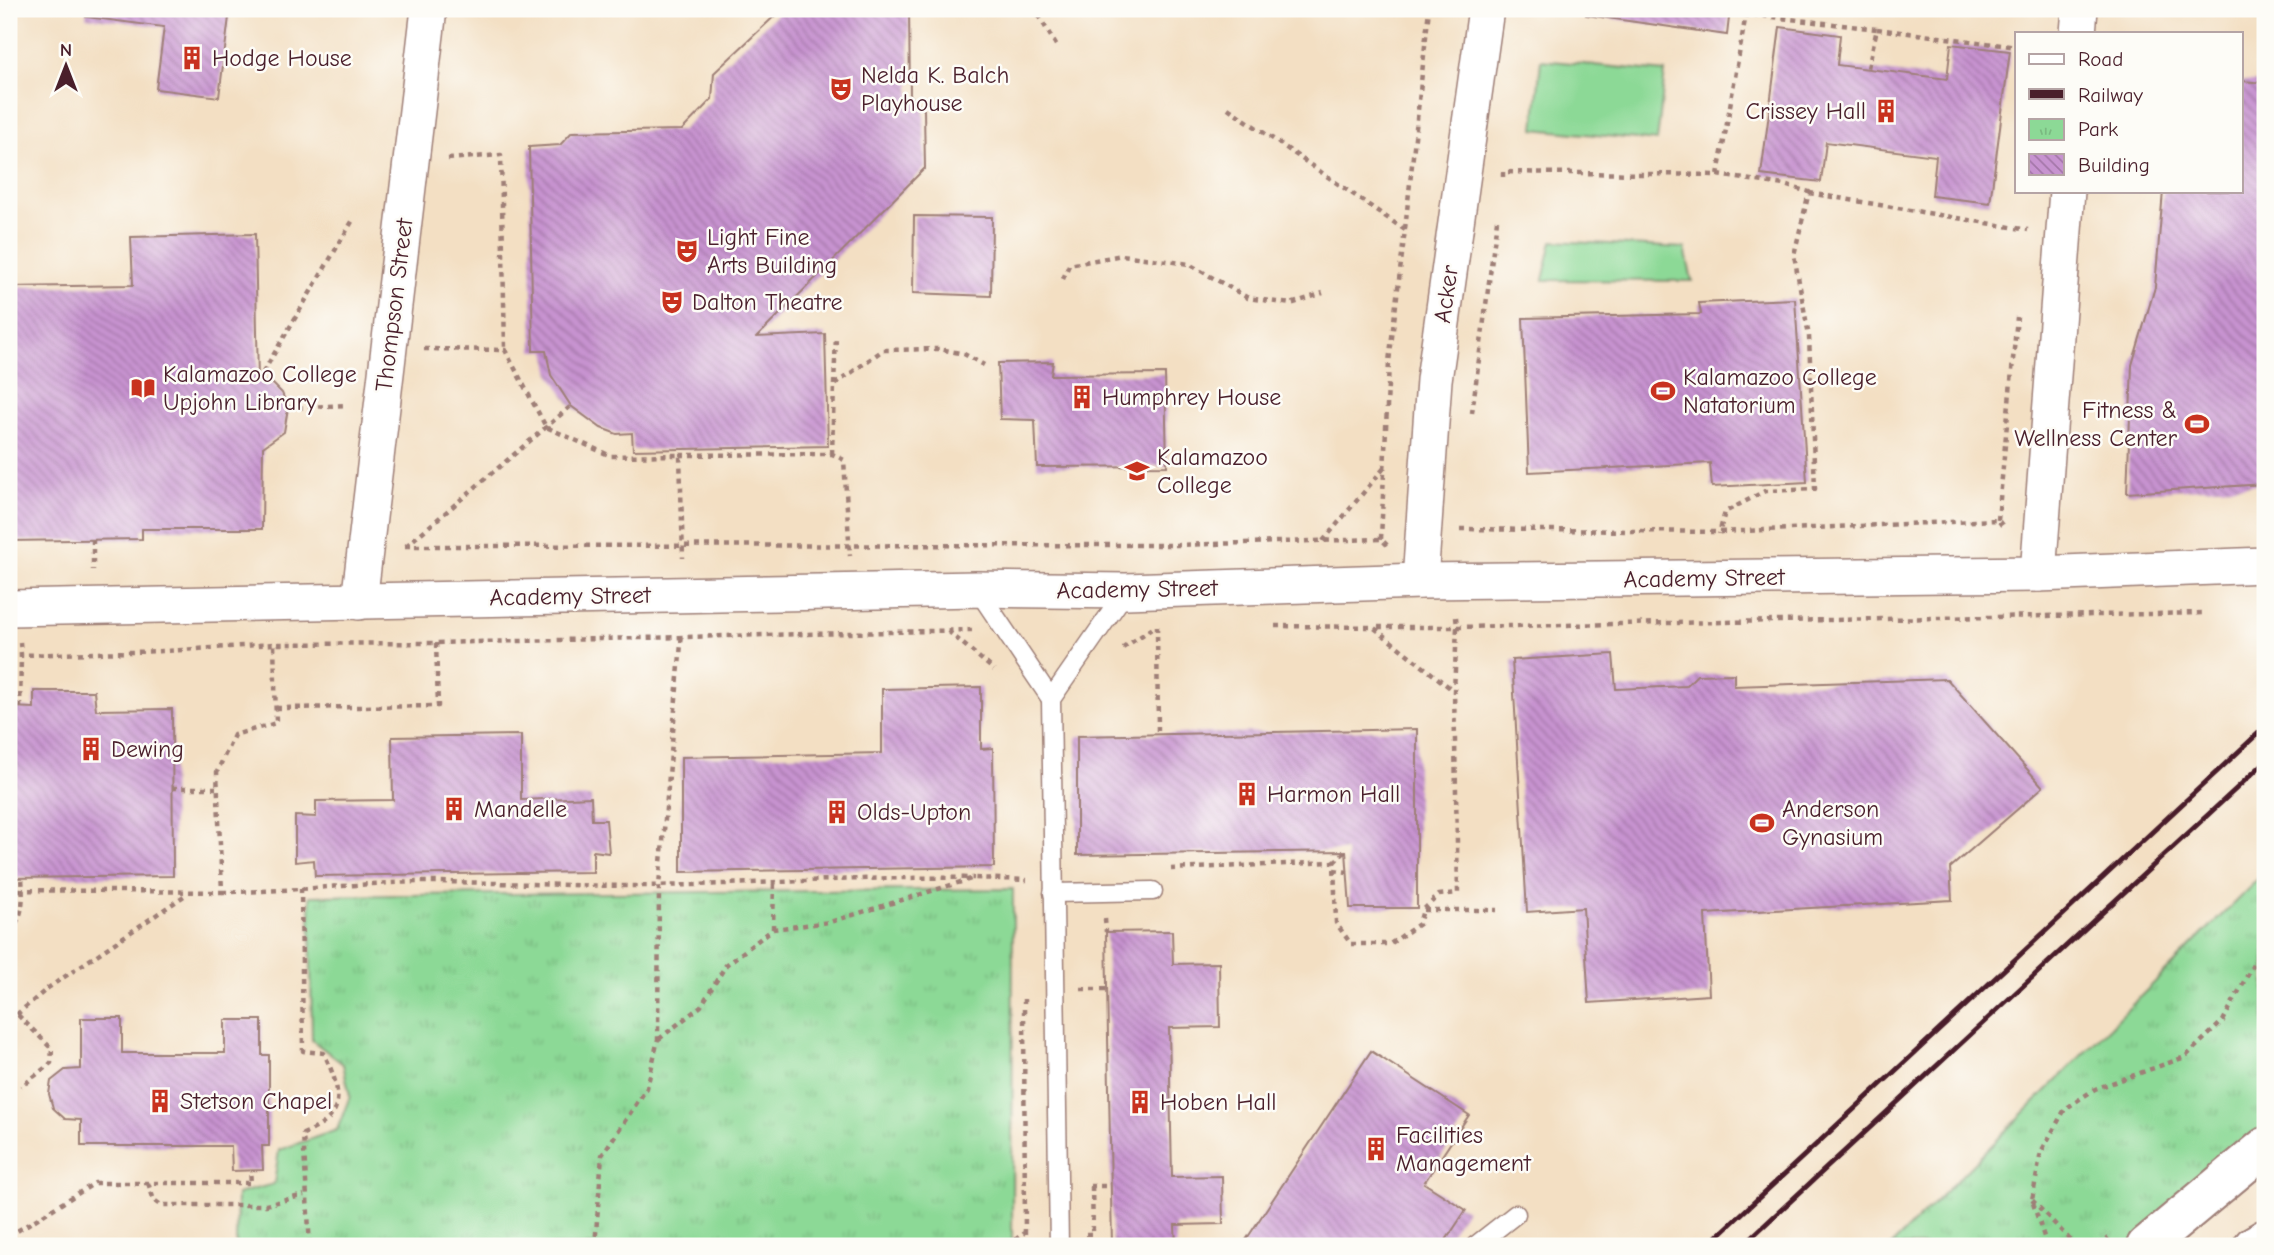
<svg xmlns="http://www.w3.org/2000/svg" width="2274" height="1255" font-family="'Comic Neue',sans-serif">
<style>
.grass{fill:#8cd996;stroke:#6b7c60;stroke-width:2}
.park{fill:url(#park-tufts);stroke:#6b7c60;stroke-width:2}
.building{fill:url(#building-back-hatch)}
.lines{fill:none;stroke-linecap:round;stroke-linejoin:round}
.lane-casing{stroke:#9e7f77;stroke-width:21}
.street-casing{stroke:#9e7f77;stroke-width:38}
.primary-casing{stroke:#9e7f77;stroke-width:42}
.path{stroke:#9e7f77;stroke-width:4.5;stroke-dasharray:5 5;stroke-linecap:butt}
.lane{stroke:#fff;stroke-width:18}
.street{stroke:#fff;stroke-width:35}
.primary{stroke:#fff;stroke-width:38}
.rail{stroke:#4a1f2b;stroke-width:5}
.labels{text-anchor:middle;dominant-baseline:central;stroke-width:5;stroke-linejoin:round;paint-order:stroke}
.poi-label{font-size:24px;fill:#4a1f2b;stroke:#fdfcf7;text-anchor:start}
.street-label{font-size:24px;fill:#4a1f2b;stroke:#fdfcf7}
</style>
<defs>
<pattern id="park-tufts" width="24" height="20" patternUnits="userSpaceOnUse" patternTransform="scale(1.75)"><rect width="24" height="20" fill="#8cd996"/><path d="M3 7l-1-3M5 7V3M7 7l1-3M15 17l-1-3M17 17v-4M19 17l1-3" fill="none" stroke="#7aba81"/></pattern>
<pattern id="building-back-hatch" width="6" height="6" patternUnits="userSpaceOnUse" patternTransform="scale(1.75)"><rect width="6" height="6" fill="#c793d0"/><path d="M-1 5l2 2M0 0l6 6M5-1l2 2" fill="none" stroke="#a477a9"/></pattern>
</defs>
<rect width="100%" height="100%" fill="#fdfcf7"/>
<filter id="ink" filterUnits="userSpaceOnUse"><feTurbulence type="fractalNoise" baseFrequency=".0143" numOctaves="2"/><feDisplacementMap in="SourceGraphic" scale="14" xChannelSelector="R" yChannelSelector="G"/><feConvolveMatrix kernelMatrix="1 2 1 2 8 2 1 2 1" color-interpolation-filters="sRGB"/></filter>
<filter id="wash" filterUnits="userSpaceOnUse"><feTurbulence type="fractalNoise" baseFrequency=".00686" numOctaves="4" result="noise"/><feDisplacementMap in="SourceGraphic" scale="28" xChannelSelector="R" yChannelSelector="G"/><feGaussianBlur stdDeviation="1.57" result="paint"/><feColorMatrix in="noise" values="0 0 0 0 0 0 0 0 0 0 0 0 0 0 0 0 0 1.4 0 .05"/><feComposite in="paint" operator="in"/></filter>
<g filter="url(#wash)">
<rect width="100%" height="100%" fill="#f3dfc3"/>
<!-- grass -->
<g class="grass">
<polygon points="1541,60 1665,72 1657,141 1534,129"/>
<polygon points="1552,241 1685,248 1692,281 1543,280"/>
</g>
<!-- park -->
<g class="park">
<polygon points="2265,872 2265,1147 2146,1246 1891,1246"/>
<polygon points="1013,889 1012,1246 236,1246 237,1194 274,1184 279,1150 337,1130 350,1096 343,1064 312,1040 310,896"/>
</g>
<g id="blocks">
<!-- building -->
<g class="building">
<polygon points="87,9 230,9 219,97 156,89 164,27 86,17"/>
<polygon points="782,9 909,9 910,95 924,110 925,168 757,337 825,334 828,446 633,450 632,433 617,434 601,428 571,406 551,375 546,351 533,351 529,147 560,145 572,132 682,130 712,99 714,73"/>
<polygon points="1587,9 1730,9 1727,35 1586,15"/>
<polygon points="1780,27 1840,35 1837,65 1947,79 1951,44 2010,51 1990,203 1932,196 1936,156 1826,142 1821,182 1761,175"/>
<polygon points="2241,81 2265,83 2265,484 2127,493 2132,365 2155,287 2163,191 2241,191"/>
<polygon points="914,216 992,217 991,296 913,293"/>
<polygon points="255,234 258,381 273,384 282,393 288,408 284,432 263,447 262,529 142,529 142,539 9,541 9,287 133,285 131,237"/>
<polygon points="1795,299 1807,482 1712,487 1710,463 1529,472 1523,318 1701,314 1699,303"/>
<polygon points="1053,362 1051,375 1165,374 1167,466 1037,467 1035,420 1000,419 998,363"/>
<polygon points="1613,654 1616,689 1686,686 1697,675 1734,674 1734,686 1947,679 2043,787 1950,868 1952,900 1705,914 1709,995 1589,1003 1583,908 1527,912 1512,660"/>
<polygon points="981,687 981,749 993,748 994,867 681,872 681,757 882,753 882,689"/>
<polygon points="34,691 94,691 96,710 172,709 173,876 9,878 9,707 34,708"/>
<polygon points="1417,729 1417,908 1350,908 1346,851 1077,855 1077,736"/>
<polygon points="521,735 521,800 591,797 592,820 606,820 609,853 593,851 593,872 315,876 314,860 295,862 295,816 316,817 316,801 393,800 392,737"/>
<polygon points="1172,931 1173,964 1219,963 1220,1027 1169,1028 1172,1177 1222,1176 1223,1224 1175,1225 1176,1246 1112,1246 1106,932"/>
<polygon points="81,1018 122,1018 122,1053 225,1053 225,1020 262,1020 262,1055 269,1055 269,1146 262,1146 263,1170 232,1171 231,1146 81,1146 81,1120 65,1119 53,1108 49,1094 51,1081 65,1070 81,1069"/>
<polygon points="1371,1051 1469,1115 1424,1183 1466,1210 1442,1246 1242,1246"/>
</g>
</g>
</g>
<g filter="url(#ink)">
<use href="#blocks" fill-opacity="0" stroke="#9e7f77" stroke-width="2"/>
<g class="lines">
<!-- lane casing -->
<g class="lane-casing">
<g id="lane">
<polyline points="977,589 1051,699"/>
<polyline points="1053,893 1153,891"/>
<polyline points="1059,1246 1051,699 1126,591"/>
<polyline points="1475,1246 1516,1214"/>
</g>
</g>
<!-- street casing -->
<g class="street-casing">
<g id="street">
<polyline points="2078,33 2080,9"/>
<polyline points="2038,574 2067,191"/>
<polyline points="1420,581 1434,380 1486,9"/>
<polyline points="359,602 429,9"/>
<polyline points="9,608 977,589 1126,591 1420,581 2038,574 2265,565"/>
</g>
</g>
<!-- primary casing -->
<g class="primary-casing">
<g id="primary">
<polyline points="2146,1246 2265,1147"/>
<polyline points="2253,1246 2265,1239"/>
</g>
</g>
<!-- path -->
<g class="path">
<polyline points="1030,9 1040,18 1056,45"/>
<polyline points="1877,29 2017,47"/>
<polyline points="1228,108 1405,230 1389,362 1381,539"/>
<polyline points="448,159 501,155 505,350"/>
<polyline points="1718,175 1784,185 1809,192 1794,255 1809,336 1815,489 1765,491 1725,512 1719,534"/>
<polyline points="1503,177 1503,172 1718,175 1746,14 1877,29 1868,68"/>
<polyline points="1809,193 2028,230"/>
<polyline points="1405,229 1429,9"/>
<polyline points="1063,279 1069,265 1122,255 1189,264 1248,298 1291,304 1323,293"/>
<polyline points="424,349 505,350 546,427 611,456 680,455 683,558"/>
<polyline points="258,381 353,220"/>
<polyline points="834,385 836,336"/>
<polyline points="288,408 347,405"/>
<polyline points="1472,413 1497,220"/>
<polyline points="832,454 834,385 883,350 940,349 964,354 984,365"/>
<polyline points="680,455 832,454 844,460 850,556"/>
<polyline points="1998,520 2017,317"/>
<polyline points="1460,529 1719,532 1998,520 2004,528"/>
<polyline points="93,539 93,570"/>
<polyline points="1323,541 1384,468"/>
<polyline points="405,546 1177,545 1381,539 1387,545"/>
<polyline points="406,546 571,406"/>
<polyline points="1456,617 1457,627 2205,613"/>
<polyline points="1157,626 1158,734"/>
<polyline points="1275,626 1373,627 1454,691"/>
<polyline points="948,631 994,670"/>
<polyline points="20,642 21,655 166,651 274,644 436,643 972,630"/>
<polyline points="1123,648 1153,628"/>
<polyline points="9,655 21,655 20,708"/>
<polyline points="276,708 438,706 436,642"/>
<polyline points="172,788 216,788"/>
<polyline points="1334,862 1346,851"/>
<polyline points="1171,869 1334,862 1336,923 1351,944 1390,944 1419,924 1423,910 1439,895 1458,893 1454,691 1457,627 1374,627"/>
<polyline points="1334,870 1348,872"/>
<path d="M 301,888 L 303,1051 L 324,1053 C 341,1091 349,1116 303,1134 L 310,1246"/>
<polyline points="9,890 222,892 217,772 234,735 276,723 274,642"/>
<path d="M 222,892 C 289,892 356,883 423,882 C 496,882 568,886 640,886 C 752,885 863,876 974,878"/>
<polyline points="1424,910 1497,910"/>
<polyline points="1105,919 1106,932"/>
<polyline points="773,929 774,881"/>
<path d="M 9,931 C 25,918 23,897 22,877"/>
<polyline points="1081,989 1107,989"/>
<polyline points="1024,999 1025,1246"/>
<polyline points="18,1015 52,1049 51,1063 21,1087"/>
<polyline points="9,1021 48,988 187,894"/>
<polyline points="659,1039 701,1006 726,965 773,929 830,922 974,878 1027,880"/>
<polyline points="148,1183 154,1200 161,1205 266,1205 304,1195"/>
<polyline points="1090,1186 1110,1186"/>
<polyline points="2032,1200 2076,1246"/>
<polyline points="1086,1234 1093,1234 1092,1186"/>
<polyline points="9,1236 95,1183 251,1183 250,1170"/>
<polyline points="9,1242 21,1246"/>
<polyline points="595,1246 602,1155 647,1088 658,1039 659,885 682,633"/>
<polyline points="1007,1246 1024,1233"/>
<polyline points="2047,1246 2032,1200 2041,1152 2065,1109 2095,1089 2185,1057 2223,1021 2265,942"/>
<polyline points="2099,1246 2109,1238"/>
</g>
<!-- lane -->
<use href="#lane" class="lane"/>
<!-- street -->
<use href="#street" class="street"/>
<!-- primary -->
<use href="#primary" class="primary"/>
<!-- rail -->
<g class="rail">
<polyline points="1707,1246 2265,727"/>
<polyline points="1742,1246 2265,762"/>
</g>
</g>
</g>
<!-- icons -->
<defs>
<g id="building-bare" transform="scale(1.89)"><path d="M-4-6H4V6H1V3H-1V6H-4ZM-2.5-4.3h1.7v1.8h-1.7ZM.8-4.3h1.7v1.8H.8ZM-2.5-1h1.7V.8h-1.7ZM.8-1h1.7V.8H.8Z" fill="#c8321e" stroke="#fdfcf7" stroke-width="2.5" paint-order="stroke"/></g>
<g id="theatre-bare" transform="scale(1.89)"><path d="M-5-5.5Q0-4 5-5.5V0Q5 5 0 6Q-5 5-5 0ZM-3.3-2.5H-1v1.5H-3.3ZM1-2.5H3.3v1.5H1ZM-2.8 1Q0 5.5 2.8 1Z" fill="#c8321e" stroke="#fdfcf7" stroke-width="2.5" paint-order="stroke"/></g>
<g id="library-bare" transform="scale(1.89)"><path d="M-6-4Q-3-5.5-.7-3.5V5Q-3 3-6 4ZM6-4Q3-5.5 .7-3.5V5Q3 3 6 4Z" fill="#c8321e" stroke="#fdfcf7" stroke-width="2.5" paint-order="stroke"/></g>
<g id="stadium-bare" transform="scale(1.89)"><path d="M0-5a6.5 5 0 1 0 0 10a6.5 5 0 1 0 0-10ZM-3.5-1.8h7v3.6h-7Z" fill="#c8321e" stroke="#fdfcf7" stroke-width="2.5" paint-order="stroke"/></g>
<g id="university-bare" transform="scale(1.89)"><path d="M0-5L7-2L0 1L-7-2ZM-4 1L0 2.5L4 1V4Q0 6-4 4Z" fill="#c8321e" stroke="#fdfcf7" stroke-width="2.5" paint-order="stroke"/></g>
</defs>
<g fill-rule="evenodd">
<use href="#building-bare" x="192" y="58"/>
<use href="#theatre-bare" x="841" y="89"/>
<use href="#building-bare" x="1886" y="111"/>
<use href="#theatre-bare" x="687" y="251"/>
<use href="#theatre-bare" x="672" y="302"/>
<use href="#library-bare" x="143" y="388"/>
<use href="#stadium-bare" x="1663" y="391"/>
<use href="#building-bare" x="1082" y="397"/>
<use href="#stadium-bare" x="2197" y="424"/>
<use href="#university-bare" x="1137" y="471"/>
<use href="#building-bare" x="91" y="749"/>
<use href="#building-bare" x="1247" y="794"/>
<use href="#building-bare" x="454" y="809"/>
<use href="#building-bare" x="837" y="812"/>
<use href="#stadium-bare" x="1762" y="823"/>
<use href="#building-bare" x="160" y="1101"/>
<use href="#building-bare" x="1140" y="1102"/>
<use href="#building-bare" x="1376" y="1149"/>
</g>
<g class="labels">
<!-- poi labels -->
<g class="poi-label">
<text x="212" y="58">Hodge House</text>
<text x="861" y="75">Nelda K. Balch<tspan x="861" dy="28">Playhouse</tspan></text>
<text x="1866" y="111" text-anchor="end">Crissey Hall</text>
<text x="707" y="237">Light Fine<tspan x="707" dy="28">Arts Building</tspan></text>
<text x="692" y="302">Dalton Theatre</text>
<text x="163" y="374">Kalamazoo College<tspan x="163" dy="28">Upjohn Library</tspan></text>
<text x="1683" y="377">Kalamazoo College<tspan x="1683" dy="28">Natatorium</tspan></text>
<text x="1102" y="397">Humphrey House</text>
<text x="2177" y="410" text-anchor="end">Fitness &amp;<tspan x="2177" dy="28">Wellness Center</tspan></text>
<text x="1157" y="457">Kalamazoo<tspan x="1157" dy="28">College</tspan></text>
<text x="111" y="749">Dewing</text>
<text x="1267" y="794">Harmon Hall</text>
<text x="474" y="809">Mandelle</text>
<text x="1782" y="809">Anderson<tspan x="1782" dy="28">Gynasium</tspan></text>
<text x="857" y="812">Olds-Upton</text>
<text x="180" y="1101">Stetson Chapel</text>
<text x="1160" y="1102">Hoben Hall</text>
<text x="1396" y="1135">Facilities<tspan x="1396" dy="28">Management</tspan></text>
</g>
<!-- street labels -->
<g class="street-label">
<text transform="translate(1446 294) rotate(-82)">Acker</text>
<text transform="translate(394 305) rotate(-83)">Thompson Street</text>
<text transform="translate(1704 578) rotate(-1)">Academy Street</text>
<text transform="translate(1137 589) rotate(-1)">Academy Street</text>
<text transform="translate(570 596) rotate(-1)">Academy Street</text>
</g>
</g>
<!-- margin -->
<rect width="2274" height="1255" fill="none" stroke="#fdfcf7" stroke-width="35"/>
<!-- legend -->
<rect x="2015" y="32" width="228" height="161" fill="#fdfcf7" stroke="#b5a4a5" stroke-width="2"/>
<rect x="2029" y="54" width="35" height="10" fill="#ffffff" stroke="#b5a4a5" stroke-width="2"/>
<text x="2078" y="66" font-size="21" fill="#4a1f2b">Road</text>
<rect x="2029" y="89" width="35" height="10" fill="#4a1f2b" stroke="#b5a4a5" stroke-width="2"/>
<text x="2078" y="102" font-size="21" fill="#4a1f2b">Railway</text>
<rect x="2029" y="119" width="35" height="21" fill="url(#park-tufts)" stroke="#b5a4a5" stroke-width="2"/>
<text x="2078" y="136" font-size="21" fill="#4a1f2b">Park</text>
<rect x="2029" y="154" width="35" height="21" fill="url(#building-back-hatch)" stroke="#b5a4a5" stroke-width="2"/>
<text x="2078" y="172" font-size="21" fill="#4a1f2b">Building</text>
<!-- north arrow -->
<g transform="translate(66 66)" stroke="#fdfcf7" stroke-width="5" paint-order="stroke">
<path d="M0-5L12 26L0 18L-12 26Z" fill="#4a1f2b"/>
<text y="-10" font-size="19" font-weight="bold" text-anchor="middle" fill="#4a1f2b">N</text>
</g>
</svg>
